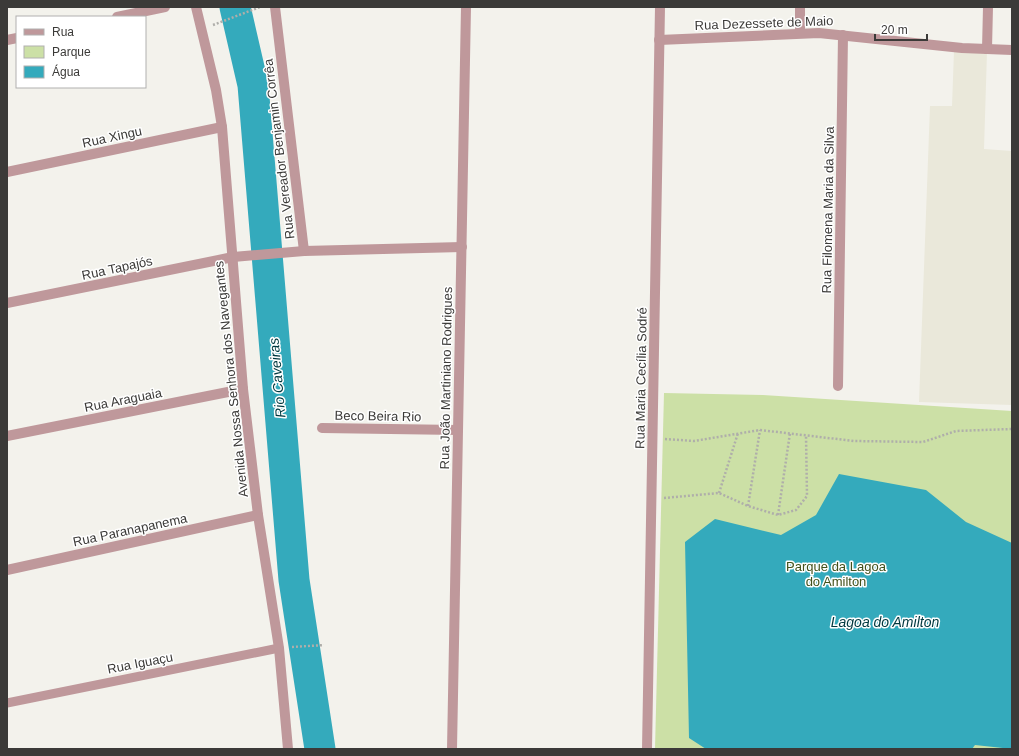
<svg xmlns="http://www.w3.org/2000/svg" width="1019" height="756" font-family="Helvetica,sans-serif">
<style>
.built{fill:#eae8da}
.green{fill:#cce0a6}
.water{fill:#34aabc}
.lines{fill:none;stroke-linecap:round;stroke-linejoin:round}
.river{stroke:#34aabc;stroke-width:31}
.path{stroke:#afaeaa;stroke-width:2.5;stroke-dasharray:2 2;stroke-linecap:butt}
.lane{stroke:#bf989b;stroke-width:9}
.street{stroke:#bf989b;stroke-width:10}
.labels{text-anchor:middle;dominant-baseline:central;stroke-width:3;stroke-linejoin:round;paint-order:stroke}
.street-label{font-size:13px;fill:#3b3a38;stroke:#fff}
.park-label{font-size:13px;fill:#42511b;stroke:#fff}
.water-label{font-size:14px;font-style:italic;fill:#00383f;stroke:#fff}
</style>
<rect width="100%" height="100%" fill="#f3f2ec"/>
<!-- built -->
<polygon class="built" points="954,51 987,52 984,149 1012,151 1012,405 919,402 930,106 952,106"/>
<!-- green -->
<polygon class="green" points="664,393 763,395 1012,411 1012,749 655,749"/>
<!-- water -->
<polygon class="water" points="839,474 926,490 966,522 1012,543 1012,749 975,745 972,749 706,749 689,738 685,542 715,519 781,535 816,515"/>
<g class="lines">
<!-- river -->
<polyline class="river" points="235,7 253,85 294,580 320,749"/>
<!-- path -->
<g class="path">
<polyline points="213,25 260,7"/>
<polyline points="665,439 694,441 760,430 854,441 923,442 956,431 1012,429"/>
<polyline points="719,493 738,433"/>
<polyline points="664,498 719,493 748,506 778,515 796,510 807,496 806,435"/>
<polyline points="748,506 760,430"/>
<polyline points="778,515 790,433"/>
<polyline points="292,647 324,645"/>
</g>
<!-- lane -->
<polyline class="lane" points="7,703 279,648"/>
<!-- street -->
<g class="street">
<polyline points="196,7 216,90 222,127 243,389 258,515 279,648 288,749"/>
<polyline points="275,7 304,251 462,247"/>
<polyline points="117,17 165,7"/>
<polyline points="800,33 800,7"/>
<polyline points="7,40 17,38"/>
<polyline points="659,40 819,33 962,48 1012,50"/>
<polyline points="987,49 988,7"/>
<polyline points="7,172 222,127"/>
<polyline points="7,303 233,257 304,251"/>
<polyline points="838,386 843,35"/>
<polyline points="322,428 458,430"/>
<polyline points="7,436 243,389"/>
<polyline points="7,570 258,515"/>
<polyline points="452,749 466,7"/>
<polyline points="647,749 660,7"/>
</g>
</g>
<g class="labels">
<!-- street labels -->
<g class="street-label">
<text transform="translate(764 23) rotate(-2)">Rua Dezessete de Maio</text>
<text transform="translate(112 137) rotate(-12)">Rua Xingu</text>
<text transform="translate(279 149) rotate(-97)">Rua Vereador Benjamin Corrêa</text>
<text transform="translate(828 210) rotate(-89)">Rua Filomena Maria da Silva</text>
<text transform="translate(117 268) rotate(-12)">Rua Tapajós</text>
<text transform="translate(446 378) rotate(-89)">Rua João Martiniano Rodrigues</text>
<text transform="translate(641 378) rotate(-89)">Rua Maria Cecília Sodré</text>
<text transform="translate(231 379) rotate(-96)">Avenida Nossa Senhora dos Navegantes</text>
<text transform="translate(123 400) rotate(-11)">Rua Araguaia</text>
<text transform="translate(378 416) rotate(1)">Beco Beira Rio</text>
<text transform="translate(130 530) rotate(-12)">Rua Paranapanema</text>
<text transform="translate(140 663) rotate(-11)">Rua Iguaçu</text>
</g>
<!-- park labels -->
<g class="park-label">
<text x="836" y="566">Parque da Lagoa<tspan x="836" dy="15">do Amilton</tspan></text>
</g>
<!-- water labels -->
<g class="water-label">
<text transform="translate(277 378) rotate(-95)">Rio Caveiras</text>
<text x="885" y="622">Lagoa do Amilton</text>
</g>
</g>
<!-- border -->
<rect width="1019" height="756" fill="none" stroke="#3b3a38" stroke-width="16"/>
<!-- legend -->
<rect x="16" y="16" width="130" height="72" fill="#ffffff" stroke="#b1b0af"/>
<rect x="24" y="29" width="20" height="6" fill="#bf989b" stroke="#b1b0af"/>
<text x="52" y="36" font-size="12" fill="#3b3a38">Rua</text>
<rect x="24" y="46" width="20" height="12" fill="#cce0a6" stroke="#b1b0af"/>
<text x="52" y="56" font-size="12" fill="#3b3a38">Parque</text>
<rect x="24" y="66" width="20" height="12" fill="#34aabc" stroke="#b1b0af"/>
<text x="52" y="76" font-size="12" fill="#3b3a38">Água</text>
<!-- scale -->
<path d="M875 34v6h52v-6" fill="none" stroke="#3b3a38" stroke-width="2"/>
<text x="881" y="34" font-size="12" fill="#3b3a38" stroke="#ffffff" stroke-width="3" paint-order="stroke">20 m</text>
</svg>
